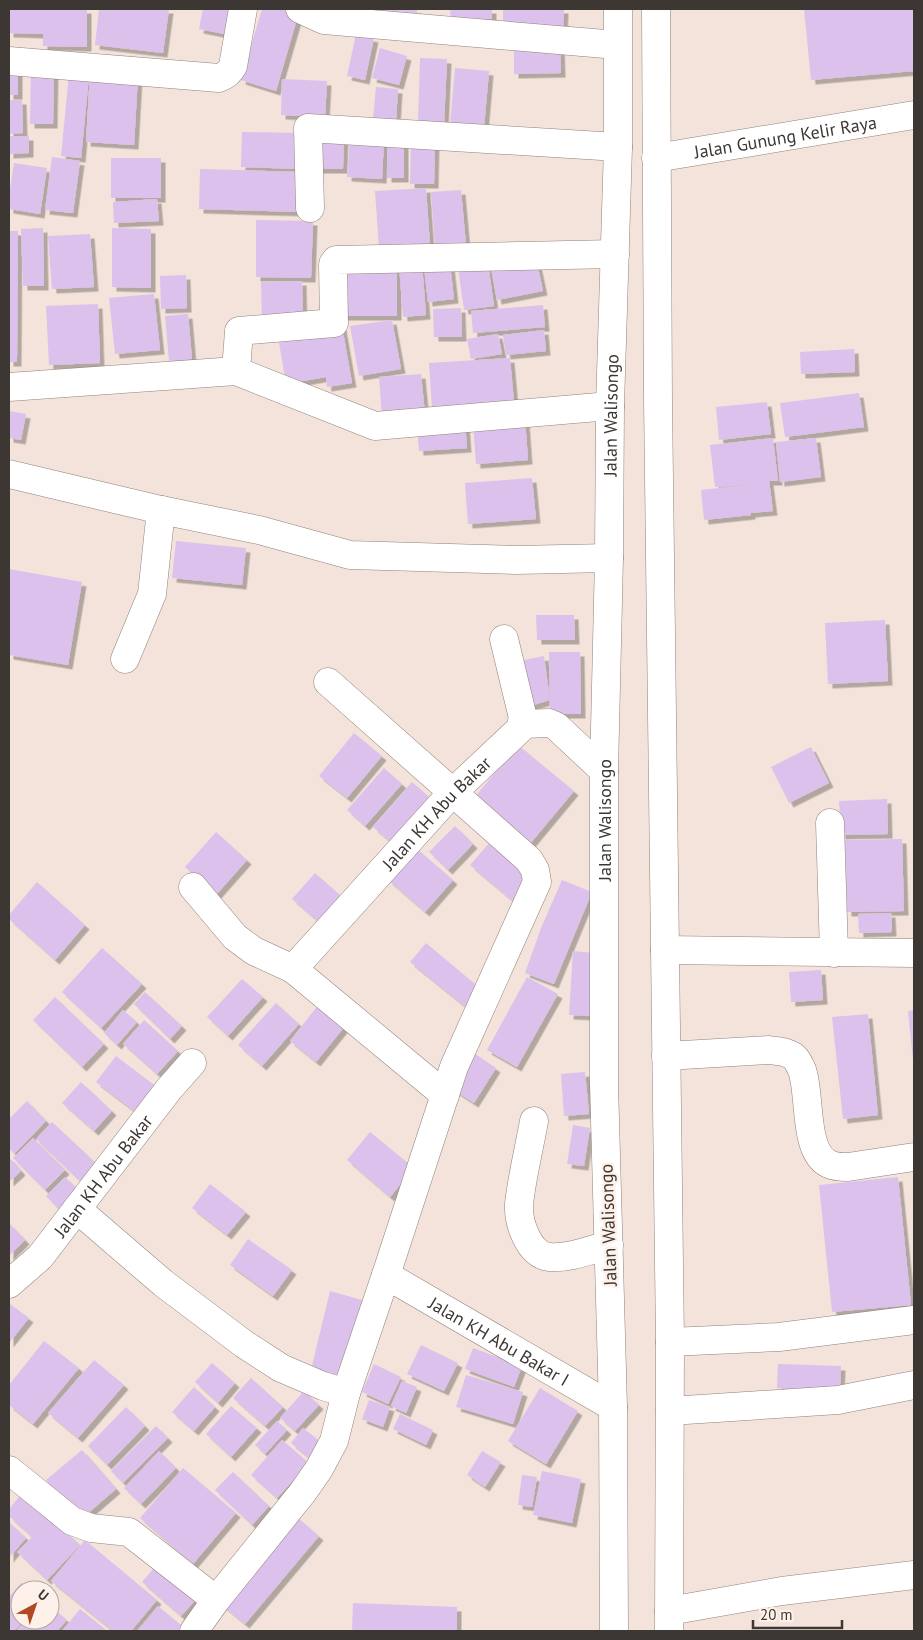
<svg xmlns="http://www.w3.org/2000/svg" width="923" height="1640" font-family="'PT Sans',sans-serif">
<style>
.building{fill:#dcc1ec;filter:url(#shadow)}
.lines{fill:none;stroke-linecap:round;stroke-linejoin:round}
.minor-casing{stroke:#90827a;stroke-width:29}
.highway-casing{stroke:#90827a;stroke-width:29}
.minor{stroke:#fff;stroke-width:28}
.highway{stroke:#fff;stroke-width:28}
.labels{text-anchor:middle;dominant-baseline:central;stroke-width:5;stroke-linejoin:round;paint-order:stroke}
.street-label{font-size:18px;fill:#3d3733;stroke:#fef1ea}
</style>
<defs>
<filter id="shadow"><feDropShadow dx="4.5" dy="4.5" stdDeviation="0" flood-color="#0004"/></filter>
</defs>
<rect width="100%" height="100%" fill="#f3e3db"/>
<!-- building -->
<g class="building">
<polygon points="9,9 87,9 87,47 43,46 43,34 9,33"/>
<polygon points="99,9 169,9 163,53 95,45"/>
<polygon points="203,9 233,9 229,35 199,29"/>
<polygon points="262,9 288,9 299,12 276,91 241,80"/>
<polygon points="381,9 417,9 417,20 381,19"/>
<polygon points="450,9 492,9 492,19 451,20"/>
<polygon points="503,9 564,9 563,32 503,31"/>
<polygon points="804,9 914,9 914,71 811,80"/>
<polygon points="356,34 374,38 365,80 347,76"/>
<polygon points="560,41 561,73 514,74 514,42"/>
<polygon points="380,48 407,56 399,85 372,78"/>
<polygon points="420,58 447,59 444,125 418,124"/>
<polygon points="9,64 18,65 18,95 9,95"/>
<polygon points="31,65 54,66 53,124 30,124"/>
<polygon points="455,68 489,71 484,128 450,125"/>
<polygon points="90,73 138,76 134,145 86,142"/>
<polygon points="69,74 89,76 81,158 61,156"/>
<polygon points="282,79 327,81 325,117 281,115"/>
<polygon points="376,87 398,89 396,121 373,119"/>
<polygon points="9,100 22,100 23,133 9,134"/>
<polygon points="242,132 302,133 301,169 241,167"/>
<polygon points="316,134 344,134 343,169 315,169"/>
<polygon points="9,136 29,136 29,153 9,154"/>
<polygon points="350,137 384,139 382,179 347,177"/>
<rect x="387" y="139" width="17" height="39"/>
<polygon points="411,139 435,140 434,184 410,184"/>
<polygon points="52,157 80,161 73,213 45,210"/>
<rect x="111" y="158" width="50" height="40"/>
<polygon points="14,163 47,168 40,214 9,209 9,195"/>
<polygon points="200,169 304,172 303,212 199,209"/>
<polygon points="426,188 430,246 379,248 375,191"/>
<polygon points="461,190 466,245 435,247 431,192"/>
<polygon points="157,199 159,221 114,223 113,202"/>
<polygon points="256,220 313,221 311,278 256,277"/>
<polygon points="43,228 44,286 23,286 21,229"/>
<polygon points="112,228 151,229 151,288 112,287"/>
<polygon points="9,231 18,231 17,362 9,362"/>
<polygon points="90,234 94,287 52,289 48,236"/>
<polygon points="536,258 543,291 497,300 491,268"/>
<polygon points="422,264 426,315 403,317 399,265"/>
<polygon points="450,264 454,299 428,302 424,267"/>
<polygon points="488,264 494,306 464,310 458,268"/>
<rect x="342" y="266" width="55" height="50"/>
<polygon points="186,275 187,308 161,309 160,276"/>
<polygon points="302,281 303,320 262,321 261,282"/>
<polygon points="154,294 160,350 115,354 109,298"/>
<polygon points="98,304 100,363 49,365 46,306"/>
<polygon points="543,305 545,327 473,333 471,311"/>
<polygon points="461,308 462,337 434,337 433,309"/>
<polygon points="188,314 192,359 169,361 165,316"/>
<polygon points="392,320 401,369 359,376 350,326"/>
<polygon points="342,326 352,383 327,387 326,377 286,384 278,337"/>
<polygon points="544,330 546,351 506,355 503,335"/>
<polygon points="498,334 502,354 471,359 467,339"/>
<polygon points="854,349 855,372 801,374 800,352"/>
<polygon points="510,358 514,402 432,408 429,363"/>
<polygon points="421,374 425,414 382,417 379,377"/>
<polygon points="859,393 864,427 785,437 780,403"/>
<polygon points="767,402 771,434 719,440 716,407"/>
<polygon points="9,411 26,414 21,440 9,438"/>
<polygon points="525,419 528,460 476,464 473,423"/>
<polygon points="465,422 467,448 419,451 417,426"/>
<polygon points="773,438 778,481 769,481 773,511 751,513 751,515 704,520 701,490 748,485 715,487 710,445"/>
<polygon points="816,438 821,477 780,482 776,442"/>
<polygon points="532,478 536,519 468,524 465,483"/>
<polygon points="176,541 246,548 242,585 172,578"/>
<polygon points="9,569 82,582 68,665 9,655"/>
<polygon points="536,615 574,615 575,640 537,640"/>
<polygon points="885,620 888,681 828,684 825,623"/>
<polygon points="549,652 580,652 581,714 550,714"/>
<polygon points="544,656 550,700 530,706 520,661"/>
<polygon points="354,733 382,756 347,798 319,776"/>
<polygon points="518,745 574,791 529,845 473,799"/>
<polygon points="811,747 829,783 789,803 771,767"/>
<polygon points="384,768 402,784 365,826 347,810"/>
<polygon points="412,782 436,803 398,848 373,827"/>
<polygon points="887,799 888,834 841,835 839,801"/>
<polygon points="455,826 473,844 448,870 429,852"/>
<polygon points="216,832 247,860 216,895 185,867"/>
<polygon points="902,839 904,911 847,912 845,840"/>
<polygon points="490,842 532,878 513,901 470,865"/>
<polygon points="416,848 453,880 425,912 388,880"/>
<polygon points="315,873 341,896 319,922 292,899"/>
<polygon points="562,880 592,892 554,984 525,973 541,928"/>
<polygon points="37,882 85,925 55,960 9,919 9,915"/>
<polygon points="891,913 892,932 859,933 858,914"/>
<polygon points="426,943 482,990 467,1008 410,962"/>
<polygon points="102,948 142,984 101,1028 62,992"/>
<polygon points="573,951 595,953 591,1016 569,1015"/>
<polygon points="821,970 823,1000 791,1002 789,972"/>
<polygon points="527,977 558,994 517,1067 487,1050"/>
<polygon points="242,979 263,997 228,1036 207,1017"/>
<polygon points="145,992 182,1026 170,1039 134,1004"/>
<polygon points="55,997 104,1044 82,1067 33,1020"/>
<polygon points="276,1003 299,1024 262,1066 238,1045"/>
<polygon points="319,1004 345,1026 316,1062 290,1041"/>
<polygon points="123,1010 137,1022 117,1045 104,1033"/>
<polygon points="914,1010 914,1060 913,1060 908,1011"/>
<polygon points="868,1014 878,1115 843,1119 832,1017"/>
<polygon points="144,1020 178,1051 157,1074 123,1044"/>
<polygon points="474,1053 496,1068 474,1103 451,1088"/>
<polygon points="116,1056 162,1091 142,1117 96,1082"/>
<polygon points="585,1072 589,1114 564,1116 561,1074"/>
<polygon points="81,1082 112,1111 94,1131 62,1103"/>
<polygon points="27,1101 46,1121 14,1154 9,1148 9,1119"/>
<polygon points="52,1122 100,1167 84,1185 36,1139"/>
<polygon points="573,1125 590,1128 584,1166 567,1164"/>
<polygon points="370,1132 414,1168 390,1197 347,1160"/>
<polygon points="33,1138 65,1170 45,1190 13,1158"/>
<polygon points="9,1157 21,1171 9,1182"/>
<polygon points="65,1177 85,1197 65,1216 46,1196"/>
<polygon points="898,1177 911,1305 832,1312 819,1185"/>
<polygon points="210,1184 246,1212 227,1235 192,1208"/>
<polygon points="9,1223 25,1240 9,1256"/>
<polygon points="248,1239 292,1270 273,1296 230,1265"/>
<polygon points="330,1291 362,1300 340,1386 309,1378"/>
<polygon points="10,1304 29,1318 9,1343 9,1305"/>
<polygon points="44,1341 79,1368 33,1424 9,1405 9,1385"/>
<polygon points="421,1345 458,1363 444,1391 407,1374"/>
<polygon points="473,1348 522,1366 514,1387 465,1369"/>
<polygon points="94,1360 124,1385 78,1438 48,1413"/>
<polygon points="212,1363 235,1383 218,1403 195,1382"/>
<polygon points="374,1364 401,1377 388,1404 362,1392"/>
<polygon points="778,1364 841,1366 840,1391 777,1388"/>
<polygon points="466,1375 523,1392 513,1424 456,1407"/>
<polygon points="251,1378 283,1407 265,1426 233,1398"/>
<polygon points="402,1381 417,1387 406,1413 391,1406"/>
<polygon points="194,1387 215,1407 194,1431 172,1412"/>
<polygon points="540,1388 578,1411 546,1464 508,1441"/>
<polygon points="304,1391 319,1405 295,1431 280,1418"/>
<polygon points="369,1400 390,1407 383,1427 362,1419"/>
<polygon points="231,1406 257,1428 231,1457 206,1434"/>
<polygon points="126,1407 145,1426 107,1465 88,1446"/>
<polygon points="400,1414 433,1430 426,1445 393,1429"/>
<polygon points="277,1421 287,1430 265,1454 255,1445"/>
<polygon points="156,1426 168,1438 123,1483 111,1471"/>
<polygon points="303,1428 326,1446 313,1461 291,1443"/>
<polygon points="282,1440 309,1463 277,1498 251,1475"/>
<polygon points="82,1450 116,1489 80,1520 46,1480"/>
<polygon points="159,1451 176,1468 141,1504 124,1488"/>
<polygon points="482,1451 501,1462 485,1487 467,1475"/>
<polygon points="183,1468 236,1513 193,1564 140,1518"/>
<polygon points="542,1471 581,1479 572,1523 533,1515"/>
<polygon points="233,1472 269,1506 252,1525 215,1490"/>
<polygon points="522,1475 537,1477 532,1507 518,1505"/>
<polygon points="23,1492 50,1516 34,1533 50,1517 80,1545 47,1580 17,1552 32,1537 9,1516 9,1509"/>
<polygon points="291,1512 319,1536 245,1624 217,1601"/>
<polygon points="9,1522 26,1538 9,1558"/>
<polygon points="85,1540 157,1600 131,1631 113,1631 51,1581"/>
<polygon points="160,1561 200,1595 181,1616 142,1582"/>
<polygon points="21,1583 29,1590 20,1590 20,1620 24,1620 14,1631 9,1631 9,1597"/>
<polygon points="353,1603 457,1607 457,1631 352,1631"/>
<polygon points="50,1606 67,1620 57,1631 16,1631 26,1620 50,1620"/>
<polygon points="158,1606 188,1631 137,1631"/>
<polygon points="80,1609 105,1629 103,1631 62,1631"/>
</g>
<g class="lines">
<!-- minor casing -->
<g class="minor-casing">
<g id="minor">
<polyline points="300,9 324,20 617,45"/>
<path d="M 9,61 L 219,78 C 227,75 230,72 233,66 L 243,9"/>
<path id="s1" d="M 656,158 L 914,115"/>
<polyline points="310,208 308,128 618,147"/>
<polyline points="236,371 239,331 334,323 333,264 336,260 615,254"/>
<polyline points="9,387 236,371 375,426 610,406"/>
<polyline points="9,474 161,510 259,530 350,555 516,560 609,558"/>
<polyline points="125,659 152,594 161,510"/>
<polyline points="523,724 549,723 556,726 604,771"/>
<polyline points="830,823 834,953"/>
<polyline points="193,887 235,937 254,951 293,969 445,1095"/>
<polyline points="665,950 914,953"/>
<path id="s2" d="M 293,969 L 452,793 L 520,729 L 523,718 L 504,639"/>
<path d="M 666,1056 L 769,1050 C 776,1051 785,1051 791,1055 C 797,1058 799,1064 802,1070 C 811,1095 803,1152 829,1164 C 835,1167 842,1167 848,1167 L 914,1157"/>
<path d="M 534,1121 C 529,1149 522,1177 519,1204 C 518,1222 528,1254 549,1257 C 568,1259 590,1250 609,1245"/>
<polyline points="77,1209 163,1283 244,1344 281,1368 323,1386 346,1393"/>
<path id="s3" d="M 386,1275 L 613,1407"/>
<path id="s4" d="M 9,1284 L 40,1257 L 169,1089 L 192,1063"/>
<polyline points="670,1342 779,1337 914,1320"/>
<polyline points="670,1411 838,1400 914,1385"/>
<polyline points="9,1470 72,1521 91,1528 129,1532 216,1600"/>
<polyline points="669,1611 782,1591 914,1575"/>
<polyline points="194,1631 216,1600 303,1492 319,1469 334,1441 346,1393 386,1275 454,1067 537,882 535,870 529,860 328,682"/>
</g>
</g>
<!-- highway casing -->
<g class="highway-casing">
<g id="highway">
<polyline points="656,9 658,400 670,1342 669,1631"/>
<path id="s5" d="M 614,1631 L 613,1407 L 604,1084 L 604,771 L 609,558 L 610,406 L 618,147 L 618,9"/>
</g>
</g>
<!-- minor -->
<use href="#minor" class="minor"/>
<!-- highway -->
<use href="#highway" class="highway"/>
</g>
<g class="labels">
<!-- street labels -->
<g class="street-label">
<text stroke="none"><textPath href="#s1" startOffset="131">Jalan Gunung Kelir Raya</textPath></text>
<text stroke="none"><textPath href="#s5" startOffset="1216">Jalan Walisongo</textPath></text>
<text stroke="none"><textPath href="#s2" startOffset="212">Jalan KH Abu Bakar</textPath></text>
<text stroke="none"><textPath href="#s5" startOffset="811">Jalan Walisongo</textPath></text>
<text stroke="none"><textPath href="#s4" startOffset="144">Jalan KH Abu Bakar</textPath></text>
<text transform="translate(608 1225) rotate(-92)">Jalan Walisongo</text>
<text stroke="none"><textPath href="#s3" startOffset="131">Jalan KH Abu Bakar I</textPath></text>
</g>
</g>
<!-- border -->
<rect width="923" height="1640" fill="none" stroke="#3d3733" stroke-width="20"/>
<!-- north arrow -->
<g transform="translate(35 1605) rotate(40)"><circle r="24" fill="#fef1ea" stroke="#b1a7a1"/>
<path d="M0-4L9 19L0 12L-9 19Z" fill="#b14a23"/>
<text y="-8" font-size="14" font-weight="bold" text-anchor="middle" fill="#3d3733">U</text>
</g>
<!-- scale -->
<path d="M753 1620v8h89v-8" fill="none" stroke="#3d3733" stroke-width="2.5"/>
<text x="760" y="1620" font-size="15" fill="#3d3733" stroke="#fef1ea" stroke-width="4" paint-order="stroke">20 m</text>
</svg>
